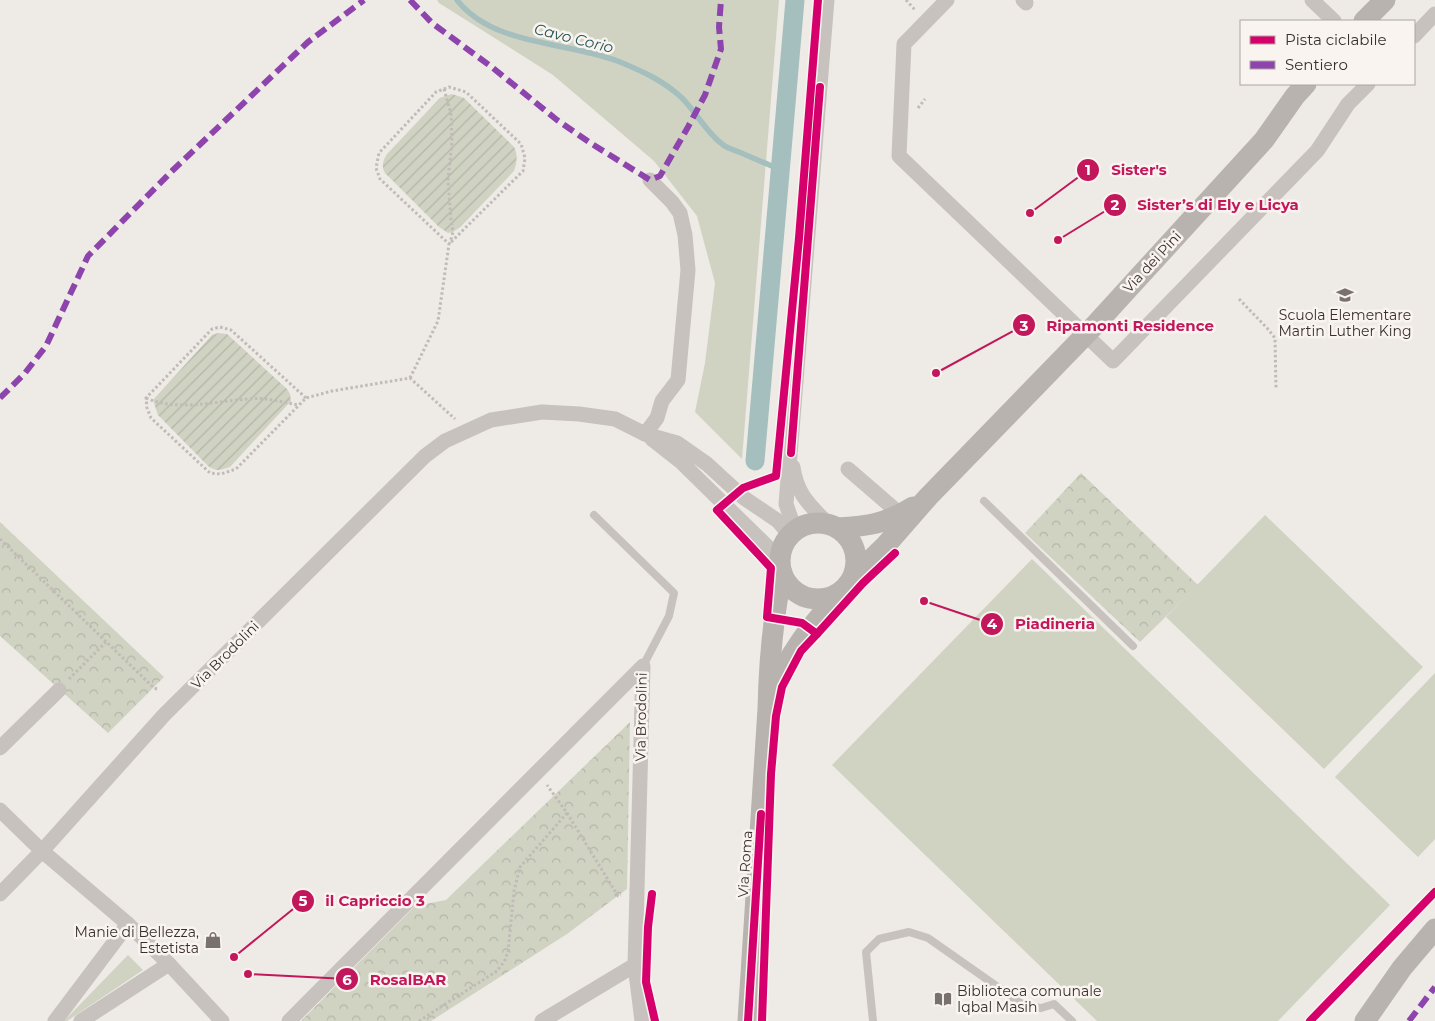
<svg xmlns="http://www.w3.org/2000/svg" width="1435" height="1021" font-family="Montserrat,sans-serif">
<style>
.grass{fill:#d0d3c2}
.park{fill:url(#park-crowns)}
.garden{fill:url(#garden-furrows)}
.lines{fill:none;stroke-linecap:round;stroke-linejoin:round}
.stream{stroke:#a4bfbd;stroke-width:5.5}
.canal{stroke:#a4bfbd;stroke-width:19}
.path{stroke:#c0bbb7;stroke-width:3;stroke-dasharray:2.5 2.5;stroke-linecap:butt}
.lane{stroke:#c8c2be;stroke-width:8}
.street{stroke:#c8c2be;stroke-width:15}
.secondary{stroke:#b8b3af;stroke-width:21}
.quiet{stroke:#8e44ad;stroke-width:6;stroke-dasharray:12 6;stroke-linecap:butt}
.cycleway-casing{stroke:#f9f4ef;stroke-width:11}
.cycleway{stroke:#d6006c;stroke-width:8}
.labels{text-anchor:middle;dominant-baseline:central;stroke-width:5;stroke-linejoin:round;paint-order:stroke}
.street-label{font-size:14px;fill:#39302c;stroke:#f9f4ef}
.poi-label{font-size:14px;fill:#39302c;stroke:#f9f4ef}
.water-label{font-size:15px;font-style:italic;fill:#265557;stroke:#f9f4ef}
.leader{fill:none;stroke:#c2185b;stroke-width:2}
.callout-dot{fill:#c2185b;stroke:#f9f4ef;stroke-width:2}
.mark-label{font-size:15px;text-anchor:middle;font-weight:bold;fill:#fff}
.callout-label{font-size:15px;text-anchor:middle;font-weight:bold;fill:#c2185b;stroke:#f9f4ef;stroke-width:5;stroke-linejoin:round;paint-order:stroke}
</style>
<defs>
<pattern id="park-crowns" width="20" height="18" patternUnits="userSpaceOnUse" patternTransform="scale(1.25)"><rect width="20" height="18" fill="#d0d3c2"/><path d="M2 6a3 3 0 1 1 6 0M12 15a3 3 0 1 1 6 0" fill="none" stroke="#b3b5a7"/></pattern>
<pattern id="garden-furrows" width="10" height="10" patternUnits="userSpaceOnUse" patternTransform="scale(1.25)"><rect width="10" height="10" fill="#d0d3c2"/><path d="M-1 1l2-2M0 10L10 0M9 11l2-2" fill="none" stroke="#b3b5a7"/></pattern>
</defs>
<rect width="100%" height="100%" fill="#eeeae6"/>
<!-- grass -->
<g class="grass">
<polygon points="437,0 779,0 742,459 695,412 705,363 715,283 697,216 654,161 553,75 439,3"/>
<polygon points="1265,515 1423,667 1324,769 1166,617"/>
<polygon points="1032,559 1390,905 1278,1021 1097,1021 832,765"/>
<polygon points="1435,673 1435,839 1418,857 1335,777"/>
<polygon points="128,955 143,970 67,1021 64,1021"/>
</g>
<!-- park -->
<g class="park">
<polygon points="1081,473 1198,585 1140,642 1025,533"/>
<polygon points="0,522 164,677 108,733 0,636"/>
<polygon points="630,722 627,889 567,934 431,1021 301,1021 415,906 446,900"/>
</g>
<!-- garden -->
<g class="garden">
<path d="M 452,94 L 464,98 L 514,147 C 518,155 517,162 514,171 L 460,227 L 453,232 L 448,233 L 439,227 L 385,173 C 381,166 383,160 387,154 L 440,98 Z"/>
<path d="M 218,333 L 227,334 L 287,389 L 290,394 L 291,401 L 230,467 C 221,470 216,472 208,466 L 158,415 L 153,400 L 212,335 Z"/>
</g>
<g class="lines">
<!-- stream -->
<path class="stream" d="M 457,0 C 494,47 568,41 620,62 C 642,71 664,81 682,98 C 696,112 706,132 722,144 C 726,148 734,150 739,152 C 753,158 767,164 781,170"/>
<!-- canal -->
<polyline class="canal" points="755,461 795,0"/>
<!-- path -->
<g class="path">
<polyline points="906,0 915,10"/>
<polyline points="444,89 451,114 452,142 448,179 451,220 453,232 450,243"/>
<polyline points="918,108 925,99"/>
<polyline points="1239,299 1267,328 1275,338 1276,389"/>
<polyline points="410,378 438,321 449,244 380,179 376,168 379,153 436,92 449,87 466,92 521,144 525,158 523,171 449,244"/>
<path d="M 146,398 C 179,412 215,401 249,399 C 266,397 282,402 298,405"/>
<polyline points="306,398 231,330 220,327 212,329 146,398 147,408 151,418 210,473 221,474 236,469 306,398 332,391 410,378 455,419"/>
<polyline points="0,539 154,688 157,689"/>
<polyline points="69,679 106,642"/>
<polyline points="567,813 618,896 621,895"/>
<polyline points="419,1021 497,971 505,960 508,952 514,891 520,867 567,813 547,785"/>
</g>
<!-- lane -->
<g class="lane">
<polyline points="984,501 1133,646"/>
<polyline points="594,515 674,593 669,616 643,666"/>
<polyline points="873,1021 866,952 879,939 909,932 928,938 1025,1006 1041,1008 1054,1004 1072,1021"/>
</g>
<!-- street -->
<g class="street">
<polyline points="947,0 904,44 899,156 1113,361 1317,151 1348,104 1368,84"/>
<polyline points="1023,0 1026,3"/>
<polyline points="1312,0 1334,21"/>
<polyline points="1414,36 1435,14"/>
<polyline points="645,434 657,418 662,401 678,380 688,270 685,235 680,213 672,202 650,180"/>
<polyline points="652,439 680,461 780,559"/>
<path d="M 793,467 C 797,495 810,505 828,524"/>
<polyline points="848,469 900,514"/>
<polyline points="795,530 786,504 827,0"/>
<polyline points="0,748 59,690"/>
<polyline points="0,810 42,851 0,894"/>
<polyline points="55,1021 128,924"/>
<polyline points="81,1021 169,964"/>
<polyline points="222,1021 169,964 128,924 42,851 164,715 425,456 445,441 491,420 542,412 579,414 615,419 645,434 677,443 707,464 744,498 778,521 790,535"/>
<polyline points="289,1021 643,666 635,965 642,1021"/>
<polyline points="542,1021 635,965"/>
</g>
<!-- secondary -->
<g class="secondary">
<polyline points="1364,21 1385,0"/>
<circle cx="818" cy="561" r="38"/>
<path d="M 837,528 C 869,526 885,524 913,507"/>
<polyline points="853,577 886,545 928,497 1095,325 1264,140 1295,96 1306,84"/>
<path d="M 774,693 C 787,653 814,623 841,592"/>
<path d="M 748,1021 L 768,709 C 769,663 773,618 782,573"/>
<polyline points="1365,1021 1402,968 1435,929"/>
</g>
<!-- quiet -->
<g class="quiet">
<polyline points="410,0 432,23 493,68 557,120 592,144 650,180 660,176 688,127 705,95 721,49 719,27 721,0"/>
<polyline points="0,398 25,373 46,346 88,256 172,171 308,42 364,0"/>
<polyline points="1409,1021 1435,987"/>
</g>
<!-- cycleway casing -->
<g class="cycleway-casing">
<g id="cycleway">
<polyline points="791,453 820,87"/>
<polyline points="817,634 863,583 895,553"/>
<polyline points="652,894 648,927 646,982 655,1021"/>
<polyline points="748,1021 761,814"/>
<polyline points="762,1021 771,774 776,716 782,687 801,651 817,634 802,623 767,617 771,568 717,510 743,488 776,476 799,238 818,0"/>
<polyline points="1310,1021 1435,892"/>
</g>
</g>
<!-- cycleway -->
<use href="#cycleway" class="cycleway"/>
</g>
<!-- icons -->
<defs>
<g id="school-bare" transform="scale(1.35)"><path d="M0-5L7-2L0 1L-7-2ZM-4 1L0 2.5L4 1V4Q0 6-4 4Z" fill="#78716d" stroke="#f9f4ef" stroke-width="2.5" paint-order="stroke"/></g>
<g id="shop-bare" transform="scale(1.35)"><path d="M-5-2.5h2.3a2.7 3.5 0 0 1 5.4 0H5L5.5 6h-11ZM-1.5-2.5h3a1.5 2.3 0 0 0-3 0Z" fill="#78716d" stroke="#f9f4ef" stroke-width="2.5" paint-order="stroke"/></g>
<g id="library-bare" transform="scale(1.35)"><path d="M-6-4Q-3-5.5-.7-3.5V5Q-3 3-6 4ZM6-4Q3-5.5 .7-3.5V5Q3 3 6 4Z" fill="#78716d" stroke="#f9f4ef" stroke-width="2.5" paint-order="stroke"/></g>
</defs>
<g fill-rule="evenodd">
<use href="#school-bare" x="1345" y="295"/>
<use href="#shop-bare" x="213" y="940"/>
<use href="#library-bare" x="943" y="999"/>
</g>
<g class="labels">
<!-- street labels -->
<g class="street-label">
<text transform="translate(1152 262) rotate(-47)">Via dei Pini</text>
<text transform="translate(225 655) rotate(-45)">Via Brodolini</text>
<text transform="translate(641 717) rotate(-89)">Via Brodolini</text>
<text transform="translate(745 864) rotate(-86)">Via Roma</text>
</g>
<!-- poi labels -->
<g class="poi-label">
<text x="1345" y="315">Scuola Elementare<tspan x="1345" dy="16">Martin Luther King</tspan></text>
<text x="199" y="932" text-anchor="end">Manie di Bellezza,<tspan x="199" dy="16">Estetista</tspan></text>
<text x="957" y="991" text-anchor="start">Biblioteca comunale<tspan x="957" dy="16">Iqbal Masih</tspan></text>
</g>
<!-- water labels -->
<g class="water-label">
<text transform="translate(574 38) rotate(14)">Cavo Corio</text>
</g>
</g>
<!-- callouts -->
<path class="leader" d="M1030 213L1088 170M1058 240L1115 205M936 373L1024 325M924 601L992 624M234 957L303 901M248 974L347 979"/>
<g class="callout-dot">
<circle cx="1030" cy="213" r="5"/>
<circle cx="1058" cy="240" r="5"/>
<circle cx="936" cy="373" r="5"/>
<circle cx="924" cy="601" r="5"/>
<circle cx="234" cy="957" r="5"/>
<circle cx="248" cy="974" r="5"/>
<circle cx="1088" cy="170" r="12"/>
<circle cx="1115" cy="205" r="12"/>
<circle cx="1024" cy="325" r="12"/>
<circle cx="992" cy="624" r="12"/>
<circle cx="303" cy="901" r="12"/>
<circle cx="347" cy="979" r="12"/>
</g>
<g class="mark-label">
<text x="1088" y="175">1</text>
<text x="1115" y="210">2</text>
<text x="1024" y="331">3</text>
<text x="992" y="629">4</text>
<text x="303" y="906">5</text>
<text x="347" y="985">6</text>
</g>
<g class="callout-label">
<text x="1139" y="175">Sister's</text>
<text x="1218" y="210">Sister’s di Ely e Licya</text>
<text x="1130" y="331">Ripamonti Residence</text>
<text x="1055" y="629">Piadineria</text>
<text x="375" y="906">il Capriccio 3</text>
<text x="408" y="985">RosalBAR</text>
</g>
<!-- legend -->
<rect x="1240" y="20" width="175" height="65" fill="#f9f4ef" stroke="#aca6a1"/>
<rect x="1250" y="36" width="25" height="8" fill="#d6006c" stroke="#aca6a1"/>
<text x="1285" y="45" font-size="15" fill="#39302c">Pista ciclabile</text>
<rect x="1250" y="61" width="25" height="8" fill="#8e44ad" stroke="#aca6a1"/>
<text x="1285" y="70" font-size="15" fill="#39302c">Sentiero</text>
</svg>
